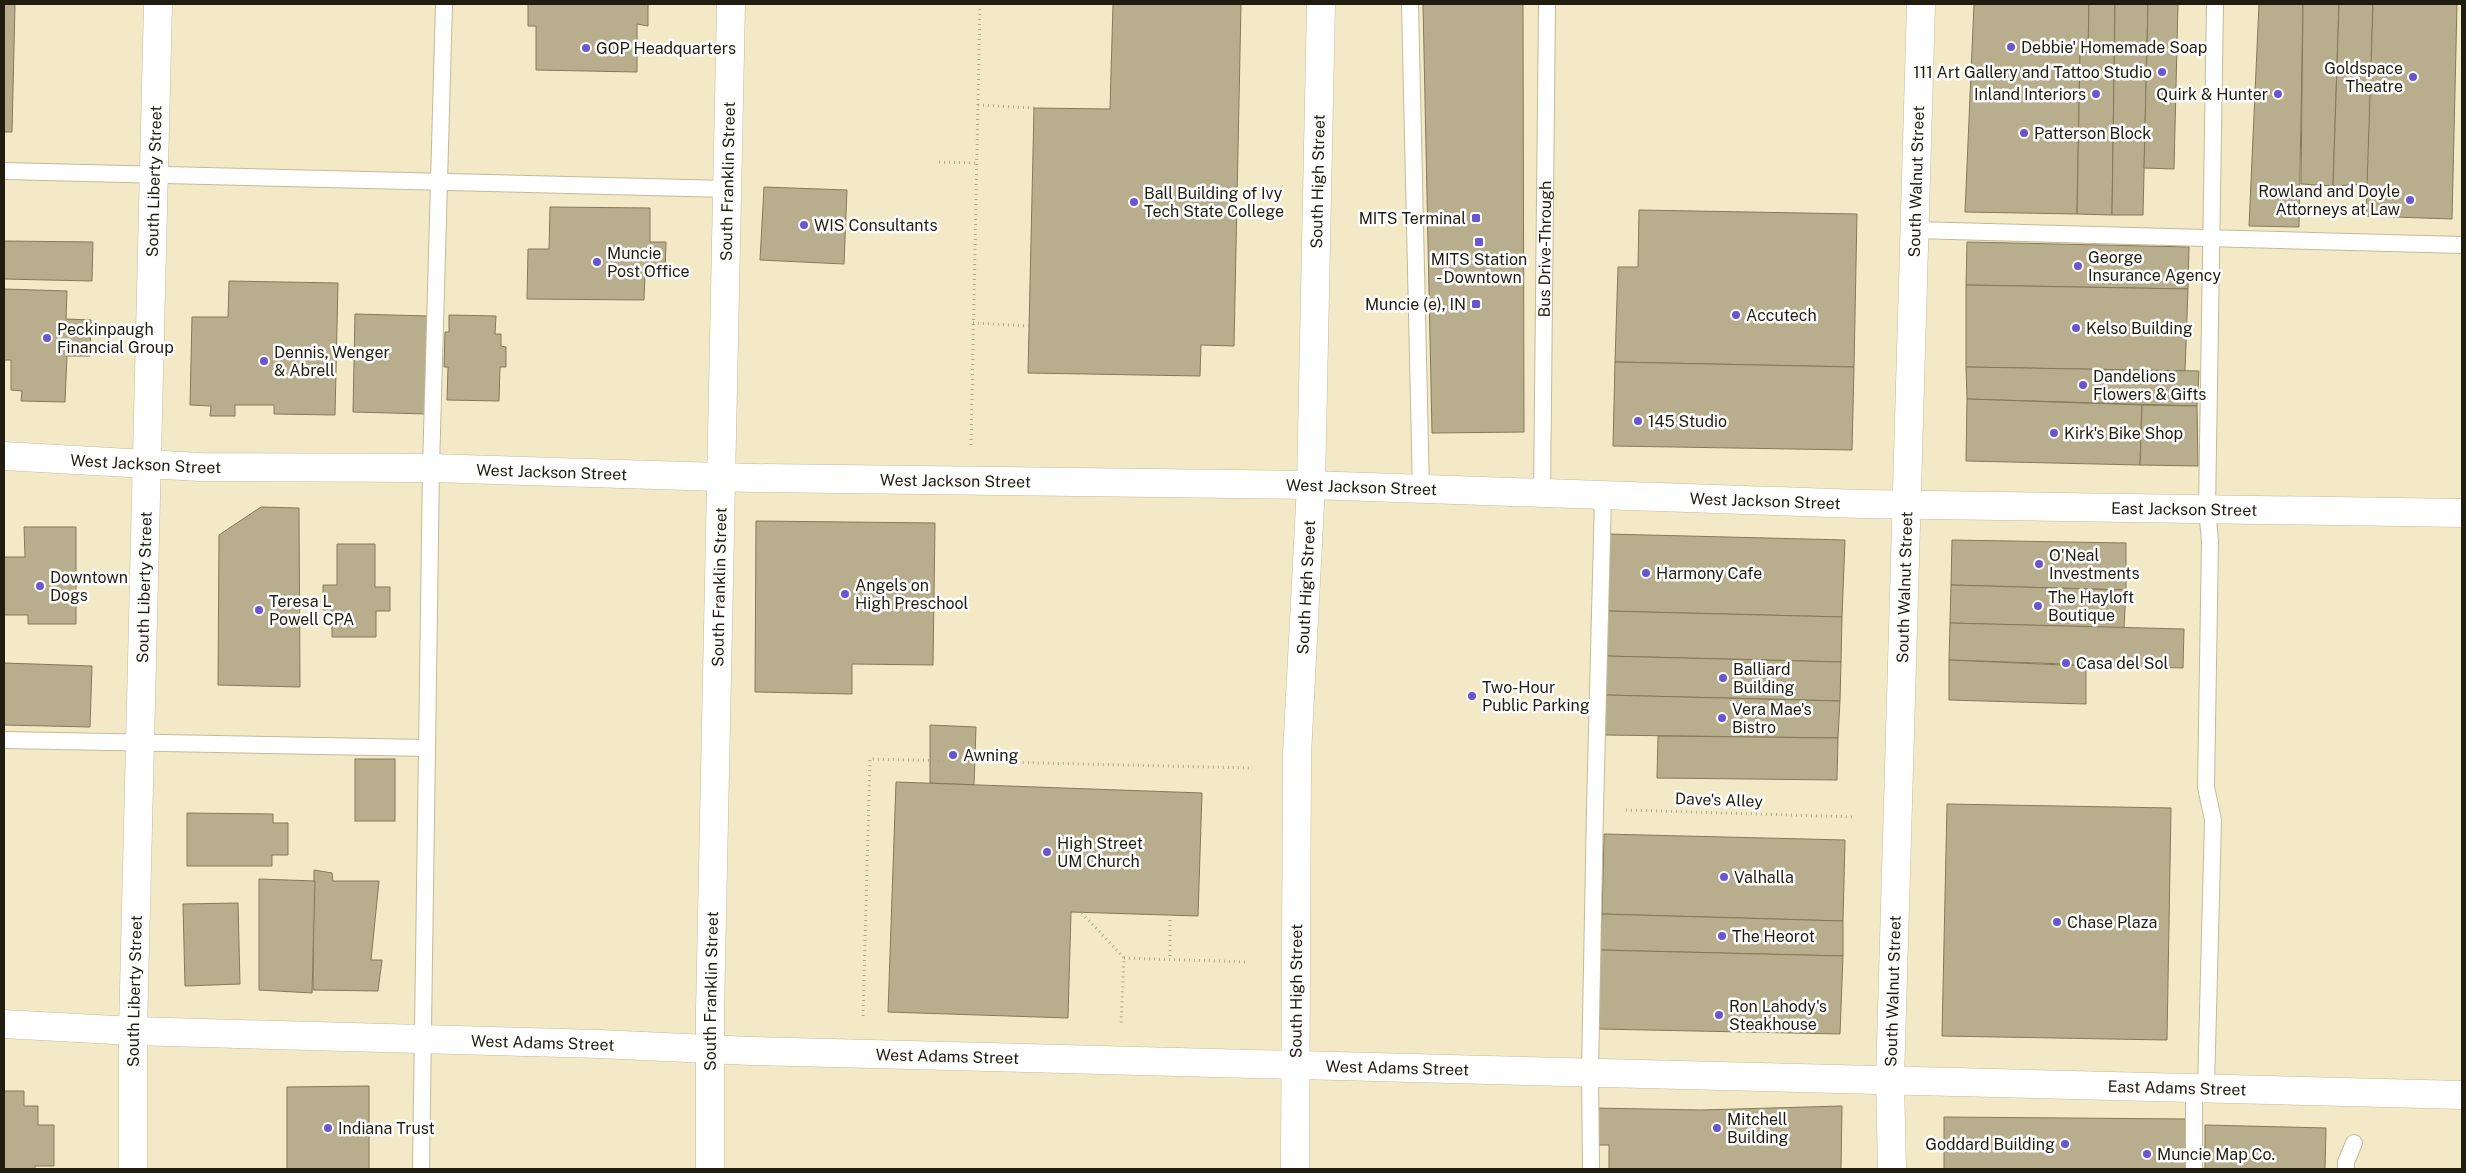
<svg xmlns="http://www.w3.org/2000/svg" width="2466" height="1173" font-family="'Public Sans',sans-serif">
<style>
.building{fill:#b8ae8d;stroke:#847a5a}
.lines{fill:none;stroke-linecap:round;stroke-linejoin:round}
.service-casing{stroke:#c4ba98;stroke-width:18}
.minor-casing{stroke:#c4ba98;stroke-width:29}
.tertiary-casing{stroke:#c4ba98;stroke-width:29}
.secondary-casing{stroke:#c4ba98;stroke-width:29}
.path{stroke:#b0a88c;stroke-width:3;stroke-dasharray:1 4;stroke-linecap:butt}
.service{stroke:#fff;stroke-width:16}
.minor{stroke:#fff;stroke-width:28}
.tertiary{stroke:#fff;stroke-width:28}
.secondary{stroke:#fff;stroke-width:28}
.poi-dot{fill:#6b55cf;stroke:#fff;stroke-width:2}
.labels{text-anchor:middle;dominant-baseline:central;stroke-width:5;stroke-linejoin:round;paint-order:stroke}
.poi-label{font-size:16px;fill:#201c0f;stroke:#fff;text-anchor:start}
.street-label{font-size:16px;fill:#201c0f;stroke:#fff}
</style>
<rect width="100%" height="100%" fill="#f3e9c6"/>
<!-- building -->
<g class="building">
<polygon points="4,4 15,4 12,132 4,132"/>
<polygon points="528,4 648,4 648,26 637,24 637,72 536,70 536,26 528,26"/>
<polygon points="1113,4 1241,4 1234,346 1201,345 1200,376 1028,373 1034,108 1110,109"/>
<polygon points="1423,4 1523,4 1524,432 1432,433"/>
<polygon points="1974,4 2089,4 2088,53 2080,53 2077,214 1965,212"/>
<polygon points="2089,4 2115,4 2112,215 2077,214 2080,53 2088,53"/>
<polygon points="2115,4 2148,4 2143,215 2112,215"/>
<polygon points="2148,4 2178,4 2174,169 2144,168"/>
<polygon points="2259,4 2303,4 2299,227 2249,226"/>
<polygon points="2303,4 2339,4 2333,186 2301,184"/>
<polygon points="2339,4 2373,4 2368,184 2333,186"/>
<polygon points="2373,4 2457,4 2452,219 2366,216"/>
<polygon points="764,187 847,190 844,264 760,260"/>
<polygon points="550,207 650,208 650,242 666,242 665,274 645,274 644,300 527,299 528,249 549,249"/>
<polygon points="1639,210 1857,214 1854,367 1615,362 1618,267 1638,267"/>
<polygon points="4,241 93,242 92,281 4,279"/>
<polygon points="1967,242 2189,247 2188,289 1966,285"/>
<polygon points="229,281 338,283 335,415 274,414 274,405 235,405 235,416 210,416 211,406 190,405 192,317 228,317"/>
<polygon points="1966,285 2188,289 2185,371 1966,367"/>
<polygon points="4,289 67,291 66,319 91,320 90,356 67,356 65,402 21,401 22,391 11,390 11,360 4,360"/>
<polygon points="355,314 429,316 427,414 353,412"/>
<polygon points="449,315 496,316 495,334 501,334 501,346 506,347 506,367 500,367 499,401 447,400 448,367 444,367 445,332 449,332"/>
<polygon points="1615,362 1854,367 1852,450 1613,446"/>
<polygon points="1966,367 2199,371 2197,406 1967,399"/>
<polygon points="1967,399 2142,405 2140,465 1966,461"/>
<polygon points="2142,405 2197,406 2198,466 2140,465"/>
<polygon points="261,507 299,508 300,687 218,685 219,535"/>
<polygon points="756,521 935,523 933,665 852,664 852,694 755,692"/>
<polygon points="24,527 76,527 76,624 28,624 28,615 4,615 4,557 25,557"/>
<polygon points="1608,534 1845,540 1842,617 1607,611"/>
<polygon points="1952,540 2126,543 2126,590 1951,585"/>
<polygon points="337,544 375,544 375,587 390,587 390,611 376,611 376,637 332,637 332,610 323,610 323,585 337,585"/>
<polygon points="1951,585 2126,590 2124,628 1950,623"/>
<polygon points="1607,611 1842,617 1841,662 1606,656"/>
<polygon points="1950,623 2184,629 2183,668 1949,660"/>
<polygon points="1606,656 1841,662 1840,701 1606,695"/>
<polygon points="1949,660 2086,666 2086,704 1949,700"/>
<polygon points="4,663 92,666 90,727 4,725"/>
<polygon points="1606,695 1840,701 1838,738 1604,735"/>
<polygon points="930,725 976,727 974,785 930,783"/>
<polygon points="1658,736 1838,738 1837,780 1657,778"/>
<rect x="355" y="759" width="40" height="62"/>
<polygon points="896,782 1202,793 1198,916 1071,912 1068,1018 888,1012"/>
<polygon points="1947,804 2171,808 2167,1040 1942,1036"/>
<polygon points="187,813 273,814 273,823 288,823 288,855 272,855 272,866 187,866"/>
<polygon points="1604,834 1845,840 1843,921 1602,914"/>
<polygon points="314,870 332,873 333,881 379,881 371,960 382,960 378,991 313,990"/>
<polygon points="259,879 315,881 312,993 259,990"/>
<polygon points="238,903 240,984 185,986 183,904"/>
<polygon points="1602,914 1843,921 1843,956 1600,950"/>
<polygon points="1600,950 1843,956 1840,1034 1598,1029"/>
<polygon points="369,1086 369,1169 287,1169 287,1087"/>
<polygon points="4,1091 24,1091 24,1106 38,1106 38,1125 54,1125 54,1166 35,1166 35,1169 4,1169"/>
<polygon points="1842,1106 1841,1169 1609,1169 1609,1145 1593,1145 1593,1108 1701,1110"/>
<polygon points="1944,1117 2187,1119 2186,1169 1944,1169"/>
<polygon points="2205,1125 2326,1128 2325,1169 2205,1169"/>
</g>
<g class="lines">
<!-- service casing -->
<g class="service-casing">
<g id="service">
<polyline points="1410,4 1421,491"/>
<polyline points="4,171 727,189"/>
<polyline points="1914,230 2462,245"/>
<path id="s1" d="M 1542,495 L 1547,4"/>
<polyline points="4,740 427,748"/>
<polyline points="2194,1087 2194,1169"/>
<polyline points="2206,1088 2213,820 2206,787 2210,541 2207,510 2215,4"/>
<polyline points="421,1169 431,468 444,4"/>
<polyline points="1591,1169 1590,1072 1595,809 1603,497"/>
<polyline points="2346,1169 2346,1162 2354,1143"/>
</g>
</g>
<!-- minor casing -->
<g class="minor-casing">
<g id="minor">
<path id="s2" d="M 4,1024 L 133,1031 L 599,1044 L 751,1051 L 2462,1095"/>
<path id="s3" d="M 710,1169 L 710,1012 L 731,4"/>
</g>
</g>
<!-- tertiary casing -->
<g class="tertiary-casing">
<g id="tertiary">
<path id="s4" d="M 1892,1169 L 1890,1080 L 1921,4"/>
</g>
</g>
<!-- secondary casing -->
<g class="secondary-casing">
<g id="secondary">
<path id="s5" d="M 4,456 L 200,467 L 431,468 L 753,478 L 1311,485 L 1861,504 L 2462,513"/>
<path id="s6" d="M 133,1169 L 133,1031 L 158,4"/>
<path id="s7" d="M 1295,1169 L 1297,755 L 1311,485 L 1321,4"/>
</g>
</g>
<!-- path -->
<g class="path">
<polyline points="978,105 1034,108"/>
<polyline points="939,162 976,163"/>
<polyline points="973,323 1029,326"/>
<polyline points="971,445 980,4"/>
<polyline points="1626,810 1855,817"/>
<polyline points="1082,913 1124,958 1121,1025"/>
<polyline points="1170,915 1170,959"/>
<polyline points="1124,958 1247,962"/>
<polyline points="863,1016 870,759 1252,768"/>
</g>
<!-- service -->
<use href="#service" class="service"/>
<!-- minor -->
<use href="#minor" class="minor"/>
<!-- tertiary -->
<use href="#tertiary" class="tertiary"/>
<!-- secondary -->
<use href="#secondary" class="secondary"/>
</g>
<!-- markers -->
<g class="poi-dot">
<circle cx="2011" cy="47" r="5"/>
<circle cx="586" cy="48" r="5"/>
<circle cx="2162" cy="72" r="5"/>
<circle cx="2413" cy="77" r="5"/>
<circle cx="2096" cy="94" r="5"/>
<circle cx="2278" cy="94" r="5"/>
<circle cx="2024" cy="133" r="5"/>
<circle cx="2410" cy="200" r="5"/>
<circle cx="1134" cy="202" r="5"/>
<rect x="1471" y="213" width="10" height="10" rx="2.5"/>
<circle cx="804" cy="225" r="5"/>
<rect x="1474" y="237" width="10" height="10" rx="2.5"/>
<circle cx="597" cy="262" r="5"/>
<circle cx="2078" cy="266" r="5"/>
<rect x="1471" y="299" width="10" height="10" rx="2.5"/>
<circle cx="1736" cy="315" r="5"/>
<circle cx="2076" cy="328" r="5"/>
<circle cx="47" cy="338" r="5"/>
<circle cx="264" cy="361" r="5"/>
<circle cx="2083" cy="385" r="5"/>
<circle cx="1638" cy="421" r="5"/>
<circle cx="2054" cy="433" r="5"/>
<circle cx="2039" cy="564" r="5"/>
<circle cx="1646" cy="573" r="5"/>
<circle cx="40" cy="586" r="5"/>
<circle cx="845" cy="594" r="5"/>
<circle cx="2038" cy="606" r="5"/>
<circle cx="259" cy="610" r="5"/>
<circle cx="2066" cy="663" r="5"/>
<circle cx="1723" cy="678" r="5"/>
<circle cx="1472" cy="696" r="5"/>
<circle cx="1722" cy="718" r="5"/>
<circle cx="953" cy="755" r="5"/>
<circle cx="1047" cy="852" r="5"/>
<circle cx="1724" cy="877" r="5"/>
<circle cx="2057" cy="922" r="5"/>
<circle cx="1722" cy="936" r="5"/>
<circle cx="1719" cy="1015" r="5"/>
<circle cx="328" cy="1128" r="5"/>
<circle cx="1717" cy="1128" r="5"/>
<circle cx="2065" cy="1144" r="5"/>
<circle cx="2147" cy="1154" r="5"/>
</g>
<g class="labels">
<!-- poi labels -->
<g class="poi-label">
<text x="2021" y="47">Debbie' Homemade Soap</text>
<text x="596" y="48">GOP Headquarters</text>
<text x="2403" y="68" text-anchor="end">Goldspace<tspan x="2403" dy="18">Theatre</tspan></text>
<text x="2152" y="72" text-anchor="end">111 Art Gallery and Tattoo Studio</text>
<text x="2086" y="94" text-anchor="end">Inland Interiors</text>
<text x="2268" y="94" text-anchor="end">Quirk &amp; Hunter</text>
<text x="2034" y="133">Patterson Block</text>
<text x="2400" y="191" text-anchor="end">Rowland and Doyle<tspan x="2400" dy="18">Attorneys at Law</tspan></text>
<text x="1144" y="193">Ball Building of Ivy<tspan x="1144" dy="18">Tech State College</tspan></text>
<text x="1466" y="218" text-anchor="end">MITS Terminal</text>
<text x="814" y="225">WIS Consultants</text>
<text x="607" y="253">Muncie<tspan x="607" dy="18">Post Office</tspan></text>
<text x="2088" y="257">George<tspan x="2088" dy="18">Insurance Agency</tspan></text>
<text x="1479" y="259" text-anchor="middle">MITS Station<tspan x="1479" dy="18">- Downtown</tspan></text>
<text x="1466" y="304" text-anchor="end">Muncie (e), IN</text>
<text x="1746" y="315">Accutech</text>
<text x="2086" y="328">Kelso Building</text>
<text x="57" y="329">Peckinpaugh<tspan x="57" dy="18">Financial Group</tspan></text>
<text x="274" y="352">Dennis, Wenger<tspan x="274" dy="18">&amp; Abrell</tspan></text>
<text x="2093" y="376">Dandelions<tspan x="2093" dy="18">Flowers &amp; Gifts</tspan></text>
<text x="1648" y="421">145 Studio</text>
<text x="2064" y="433">Kirk's Bike Shop</text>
<text x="2049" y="555">O'Neal<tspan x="2049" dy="18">Investments</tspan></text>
<text x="1656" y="573">Harmony Cafe</text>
<text x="50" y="577">Downtown<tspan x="50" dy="18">Dogs</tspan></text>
<text x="855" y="585">Angels on<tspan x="855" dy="18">High Preschool</tspan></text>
<text x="2048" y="597">The Hayloft<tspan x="2048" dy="18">Boutique</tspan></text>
<text x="269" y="601">Teresa L<tspan x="269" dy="18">Powell CPA</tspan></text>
<text x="2076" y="663">Casa del Sol</text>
<text x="1733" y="669">Balliard<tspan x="1733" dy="18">Building</tspan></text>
<text x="1482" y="687">Two-Hour<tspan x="1482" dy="18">Public Parking</tspan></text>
<text x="1732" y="709">Vera Mae's<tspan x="1732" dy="18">Bistro</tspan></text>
<text x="963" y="755">Awning</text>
<text x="1057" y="843">High Street<tspan x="1057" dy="18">UM Church</tspan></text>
<text x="1734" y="877">Valhalla</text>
<text x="2067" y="922">Chase Plaza</text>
<text x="1732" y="936">The Heorot</text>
<text x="1729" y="1006">Ron Lahody's<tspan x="1729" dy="18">Steakhouse</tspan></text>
<text x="1727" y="1119">Mitchell<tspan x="1727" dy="18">Building</tspan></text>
<text x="338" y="1128">Indiana Trust</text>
<text x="2055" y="1144" text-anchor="end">Goddard Building</text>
<text x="2157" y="1154">Muncie Map Co.</text>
</g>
<!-- street labels -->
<g class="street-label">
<text stroke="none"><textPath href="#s6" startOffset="988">South Liberty Street</textPath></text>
<text stroke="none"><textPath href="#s3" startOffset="988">South Franklin Street</textPath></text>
<text stroke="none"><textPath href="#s7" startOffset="988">South High Street</textPath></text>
<text stroke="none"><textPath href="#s4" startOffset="988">South Walnut Street</textPath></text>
<text stroke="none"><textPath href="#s1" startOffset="246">Bus Drive-Through</textPath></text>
<text stroke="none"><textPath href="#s5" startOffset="142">West Jackson Street</textPath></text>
<text stroke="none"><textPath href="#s5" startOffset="548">West Jackson Street</textPath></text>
<text stroke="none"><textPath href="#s5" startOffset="952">West Jackson Street</textPath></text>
<text stroke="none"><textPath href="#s5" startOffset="1358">West Jackson Street</textPath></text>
<text stroke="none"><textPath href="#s5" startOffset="1762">West Jackson Street</textPath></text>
<text stroke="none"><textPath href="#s5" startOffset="2181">East Jackson Street</textPath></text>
<text stroke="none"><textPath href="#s6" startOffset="582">South Liberty Street</textPath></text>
<text stroke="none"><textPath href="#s3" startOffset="582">South Franklin Street</textPath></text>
<text stroke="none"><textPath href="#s7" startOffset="582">South High Street</textPath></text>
<text stroke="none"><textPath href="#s4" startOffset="582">South Walnut Street</textPath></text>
<text transform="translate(1719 800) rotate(2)">Dave's Alley</text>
<text stroke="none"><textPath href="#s6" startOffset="178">South Liberty Street</textPath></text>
<text stroke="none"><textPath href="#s3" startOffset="178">South Franklin Street</textPath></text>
<text stroke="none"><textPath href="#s7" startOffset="178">South High Street</textPath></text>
<text stroke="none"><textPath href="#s4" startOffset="178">South Walnut Street</textPath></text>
<text stroke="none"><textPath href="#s2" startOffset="539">West Adams Street</textPath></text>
<text stroke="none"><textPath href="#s2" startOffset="944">West Adams Street</textPath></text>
<text stroke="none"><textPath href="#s2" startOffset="1394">West Adams Street</textPath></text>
<text stroke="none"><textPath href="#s2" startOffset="2174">East Adams Street</textPath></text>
</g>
</g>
<!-- border -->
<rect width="2466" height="1173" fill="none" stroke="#201c0f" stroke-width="10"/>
</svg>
